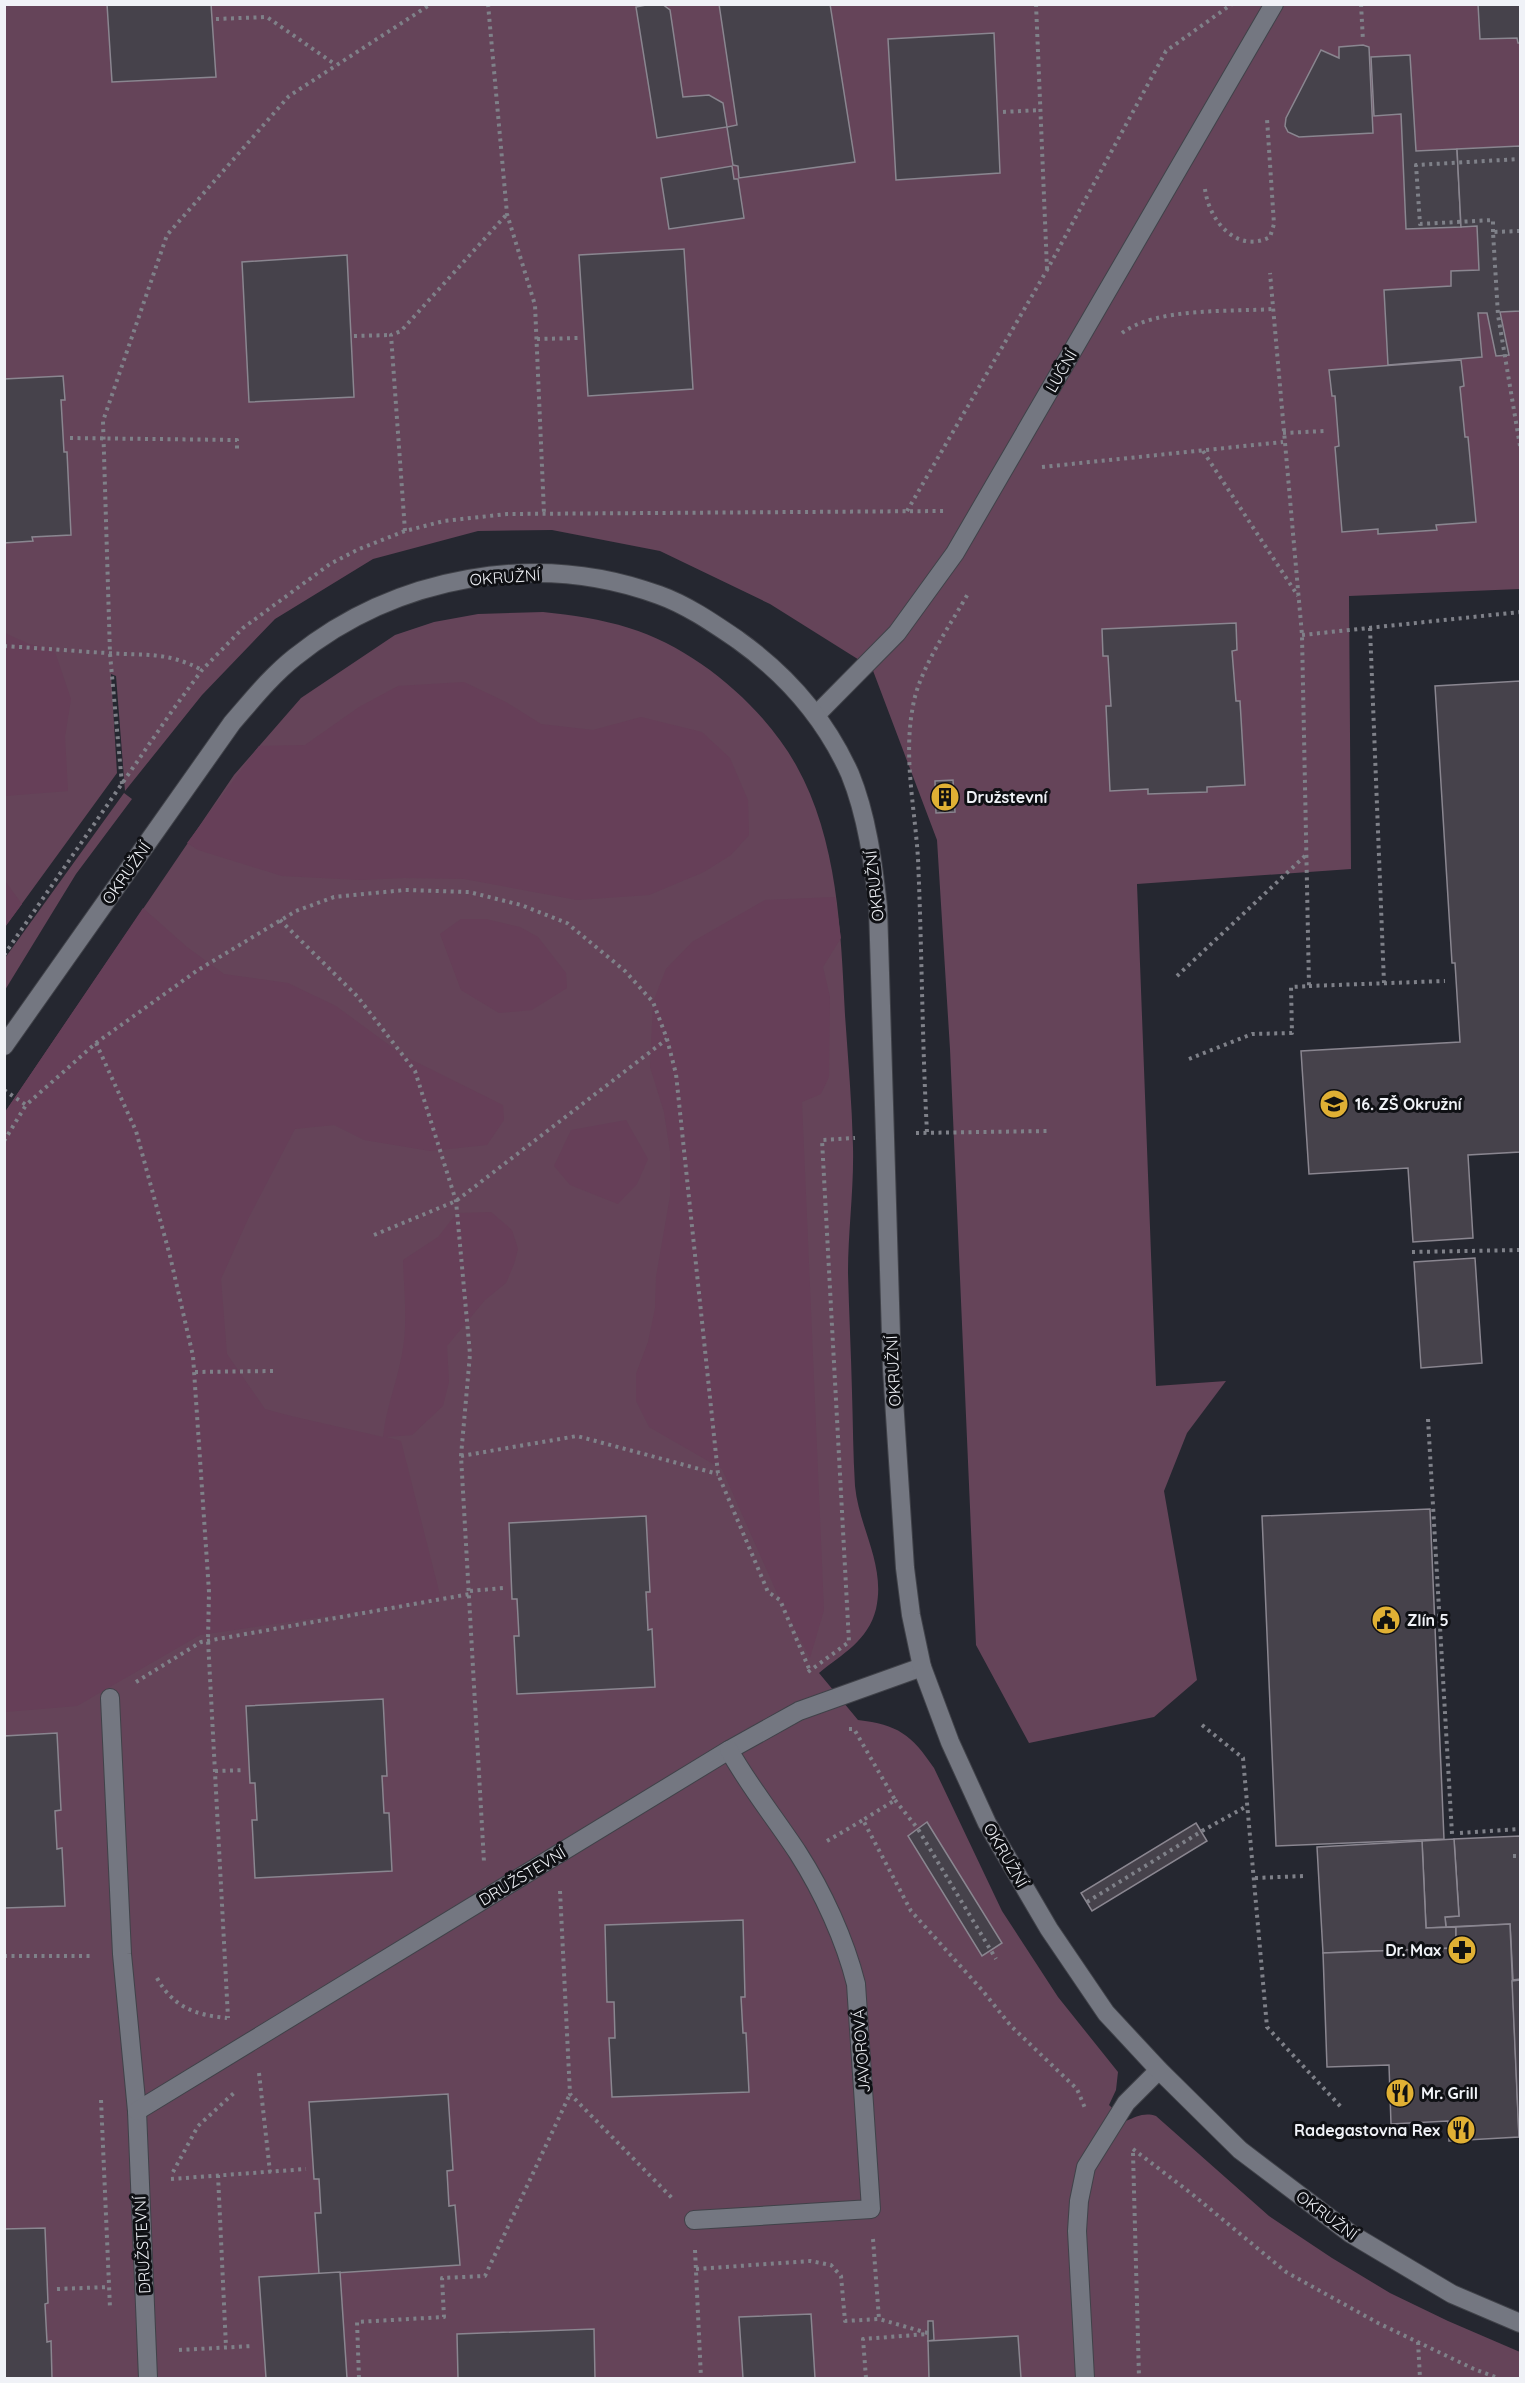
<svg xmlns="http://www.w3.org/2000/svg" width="1525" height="2383" font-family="Quicksand,sans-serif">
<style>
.green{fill:#654459}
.forest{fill:#663f58}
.building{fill:#46424b;stroke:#8a8690;stroke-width:1.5}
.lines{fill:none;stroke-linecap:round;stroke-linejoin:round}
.street-casing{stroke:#404249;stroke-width:20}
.secondary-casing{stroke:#404249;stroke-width:20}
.path{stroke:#7f8189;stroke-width:4;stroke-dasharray:3 4.5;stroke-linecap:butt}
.street{stroke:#747781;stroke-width:18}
.secondary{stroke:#747781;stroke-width:18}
.labels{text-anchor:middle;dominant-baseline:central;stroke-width:6;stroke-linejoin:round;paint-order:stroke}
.street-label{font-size:16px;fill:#f0f2f7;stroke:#0f1014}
.poi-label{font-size:16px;font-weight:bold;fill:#f0f2f7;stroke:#0f1014;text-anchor:start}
</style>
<rect width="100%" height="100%" fill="#252730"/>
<!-- green -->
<g class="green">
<polygon points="5,5 1520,5 1520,589 1349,596 1351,869 1137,884 1156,1386 1226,1381 1187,1433 1164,1491 1197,1680 1154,1717 1029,1743 976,1645 950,1049 937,840 872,668 770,604 660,551 552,530 478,531 373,559 275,619 202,695 125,791 116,676 111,674 117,773 5,927"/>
<path d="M 543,612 C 572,615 601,619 629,628 C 695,648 762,705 796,765 C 838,840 841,932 845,1015 C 848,1059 852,1103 853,1147 C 854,1189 848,1231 848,1273 C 849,1312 851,1352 852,1392 C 853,1423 853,1455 855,1486 C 859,1528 886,1565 876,1609 C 868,1641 842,1654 819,1673 L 858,1720 C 898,1725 911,1734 934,1768 L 1002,1911 L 1058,1997 L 1118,2072 L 1116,2090 L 1109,2105 L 1126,2121 C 1136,2117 1144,2112 1156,2116 L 1269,2216 L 1332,2258 L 1390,2293 L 1448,2321 L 1520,2352 L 1520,2378 L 5,2378 L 5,1112 L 234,775 L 301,698 L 395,635 L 434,622 L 478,614 Z"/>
<polygon points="124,793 132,799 76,874 5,990 5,958"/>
</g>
<!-- forest -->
<g class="forest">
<polygon points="5,633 29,644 54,649 71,699 65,737 68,791 5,796"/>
<polygon points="464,682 506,702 541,724 593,730 641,717 702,732 730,758 748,800 749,835 731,855 704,872 649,895 577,900 464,879 405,878 360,880 282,876 198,850 187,843 259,746 305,745 359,707 398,686"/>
<polygon points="5,881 22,904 5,927"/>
<polygon points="835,897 841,938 823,967 830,997 829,1077 821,1094 802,1102 824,1610 810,1658 780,1600 722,1469 649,1427 636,1401 636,1374 648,1342 655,1308 656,1277 670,1196 670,1151 664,1112 650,1067 653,1002 666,969 692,942 765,900"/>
<path d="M 143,908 L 187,947 L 224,974 L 288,983 L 336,1006 L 404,1056 L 503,1105 L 504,1120 L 487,1145 L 430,1151 L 364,1140 L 334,1125 L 295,1129 L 248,1219 L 221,1279 L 227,1354 L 265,1409 L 291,1416 L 383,1437 C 386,1408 397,1382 402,1354 C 408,1324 404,1291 403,1260 L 438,1237 L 457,1213 L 491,1212 L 512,1230 L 518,1249 L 514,1264 L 506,1283 L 485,1300 L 447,1346 L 449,1382 L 443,1406 L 412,1435 L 386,1437 L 401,1441 L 441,1599 L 200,1635 L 77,1706 L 5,1712 L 5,1112 Z"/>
<polygon points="461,919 486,919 520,927 538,937 566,973 567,988 532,1010 499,1013 461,990 440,934"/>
<polygon points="626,1120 648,1159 637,1184 618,1204 570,1185 554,1166 571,1130"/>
</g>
<!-- building -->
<g class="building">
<polygon points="107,4 211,4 216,77 112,82"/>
<polygon points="651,4 662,4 670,10 683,97 709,95 723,103 727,127 657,138 636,7"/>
<polygon points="719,4 830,4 855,162 739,178 738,166 733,165 727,127 737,125"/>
<polygon points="1478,4 1520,4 1520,43 1518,43 1517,38 1480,39"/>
<polygon points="994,33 1000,173 896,180 888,39"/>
<polygon points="1363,45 1369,47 1373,133 1299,137 1288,132 1285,126 1286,118 1321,50 1339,58 1339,47"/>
<polygon points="1410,55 1416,151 1457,149 1461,227 1406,229 1401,114 1374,116 1371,57"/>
<polygon points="1520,146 1520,311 1500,312 1509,355 1496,356 1487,313 1478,313 1482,357 1388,365 1384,290 1451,286 1451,271 1479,270 1477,226 1461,227 1457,149"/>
<polygon points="732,166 734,179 738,179 744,218 669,229 661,178"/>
<polygon points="684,249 693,389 588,396 579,255"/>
<polygon points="347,255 354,397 249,402 242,262"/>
<polygon points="1461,360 1464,386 1460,387 1465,437 1468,437 1476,522 1436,525 1437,530 1378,534 1378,529 1342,532 1335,447 1339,446 1335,396 1332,396 1329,370"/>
<polygon points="63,376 65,400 61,400 64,452 67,452 71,535 32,537 33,541 4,543 4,379"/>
<polygon points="1236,623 1237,650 1232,651 1236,701 1240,701 1245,785 1207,787 1207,792 1148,794 1148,789 1110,791 1106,706 1111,706 1108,656 1103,656 1102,629"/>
<polygon points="1520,681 1520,1152 1468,1155 1473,1238 1413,1242 1408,1168 1309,1174 1301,1051 1460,1042 1455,963 1452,963 1435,686"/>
<polygon points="953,780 955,812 936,813 935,781"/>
<polygon points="1475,1258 1482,1363 1421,1368 1414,1262"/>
<polygon points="1430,1509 1444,1839 1276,1846 1262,1516"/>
<polygon points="646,1516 650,1592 646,1592 648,1630 652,1629 655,1687 517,1694 514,1636 519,1636 517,1599 512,1599 509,1523"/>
<polygon points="383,1699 387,1776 382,1776 384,1813 389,1813 392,1871 255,1878 252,1820 257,1820 255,1783 250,1783 246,1706"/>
<polygon points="57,1733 61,1810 55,1811 57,1849 62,1848 65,1906 4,1908 4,1736"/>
<polygon points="927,1822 1002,1943 982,1956 908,1836"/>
<polygon points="1196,1823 1207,1841 1092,1911 1081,1893"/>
<polygon points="1520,1836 1520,1979 1513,1980 1510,1924 1446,1927 1445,1917 1459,1916 1454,1839"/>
<polygon points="1454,1839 1459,1916 1445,1917 1446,1927 1426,1928 1422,1841"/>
<polygon points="1422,1841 1426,1928 1456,1927 1456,1948 1323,1953 1317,1847"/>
<polygon points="743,1920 745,1997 741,1997 743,2033 746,2033 749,2092 612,2097 609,2038 615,2038 614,2002 607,2002 605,1925"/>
<polygon points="1510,1924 1519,2137 1449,2141 1448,2121 1391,2124 1389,2065 1327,2067 1323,1953 1456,1948 1456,1927"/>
<polygon points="1520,1980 1520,2137 1519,2137 1512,1981"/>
<polygon points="448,2094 453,2170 447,2171 449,2206 455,2205 460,2265 319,2274 315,2213 321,2213 319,2179 314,2179 309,2102"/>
<polygon points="45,2228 48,2303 45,2304 47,2342 51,2341 52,2378 4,2378 4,2229"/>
<polygon points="340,2272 347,2378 266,2378 259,2277"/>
<polygon points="811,2314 815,2378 743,2378 739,2317"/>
<polygon points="928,2321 933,2321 934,2340 928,2341"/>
<polygon points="594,2329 595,2378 458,2378 457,2334"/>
<polygon points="1018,2336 1021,2378 929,2378 928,2341"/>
</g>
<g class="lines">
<!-- street casing -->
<g class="street-casing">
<g id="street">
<polyline points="816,715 897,633 955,553 1274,4"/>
<polyline points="110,1698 122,1954 137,2111 148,2378"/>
<polyline points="137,2111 729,1750 799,1711 922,1667"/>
<path d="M 694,2220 L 871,2209 L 856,1984 C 845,1940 823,1892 798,1853 C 775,1818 749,1786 729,1750"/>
<polyline points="1085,2378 1077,2231 1079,2201 1086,2167 1126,2103 1159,2070"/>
</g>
</g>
<!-- secondary casing -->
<g class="secondary-casing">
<path id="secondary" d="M 4,1046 L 232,723 C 252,700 271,676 295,657 C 396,576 537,550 659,595 C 687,605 713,623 738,640 C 787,675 825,718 850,774 C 867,816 873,862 878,907 L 892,1369 L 905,1568 L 911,1615 L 922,1667 L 950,1742 L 987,1823 L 1049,1929 L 1106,2013 L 1159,2070 L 1240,2150 L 1351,2234 L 1452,2294 L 1520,2323"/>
</g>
<!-- path -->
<g class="path">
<polyline points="488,4 507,214 535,305 544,513"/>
<polyline points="1036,4 1047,269"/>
<polyline points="1361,4 1363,41"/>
<polyline points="216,19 267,17 336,65"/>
<polyline points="1003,112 1040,110"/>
<path d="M 1205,189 C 1209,221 1237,254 1270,237 L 1274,224 L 1267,119"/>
<polyline points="1520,231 1493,232 1498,315 1520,446"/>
<polyline points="1493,232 1493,220 1420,224 1416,165 1520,159"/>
<path d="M 1122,333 C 1157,307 1230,312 1273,309"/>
<polyline points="354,336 391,335"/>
<polyline points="537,339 578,338"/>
<polyline points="1283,433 1325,431"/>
<polyline points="70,438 237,440 237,451"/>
<polyline points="1203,451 1298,596"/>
<polyline points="1042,467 1283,442"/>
<polyline points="907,511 1047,270 1166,51 1232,4"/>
<polyline points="405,531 391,335 401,331 507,214"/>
<polyline points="1370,628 1384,983"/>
<polyline points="1302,635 1520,612"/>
<path d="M 4,646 C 39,648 73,651 107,653 C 146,656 166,651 202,670"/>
<polyline points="122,784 110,654 103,421 167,235 289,96 431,4"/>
<polyline points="280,920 357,996 415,1071 456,1201 470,1354 461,1456 484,1862"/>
<polyline points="4,955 172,711 202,670 243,628 330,564 359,549 405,531 444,521 507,514 944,511"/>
<polyline points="1177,976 1306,855"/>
<polyline points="1309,986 1445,981"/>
<polyline points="96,1043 136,1131 170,1256 193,1356 209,1592 208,1640 228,2018"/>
<polyline points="1189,1059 1252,1034 1292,1033 1291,987 1309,986 1302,635 1270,273"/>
<polyline points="4,1090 26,1105 96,1043 198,970 296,911 334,897 405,890 469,892 521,905 567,923 625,971 653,1002 667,1039 676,1074 718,1474 768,1592 780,1600 810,1671"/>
<path d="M 927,1132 C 922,1041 922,950 918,859 C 915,808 903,757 913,706 C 919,669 951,624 969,592"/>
<polyline points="916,1133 1048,1131"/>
<polyline points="4,1141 26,1105"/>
<polyline points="374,1235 456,1201 667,1039"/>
<polyline points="1412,1252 1520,1250"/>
<polyline points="195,1372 273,1371"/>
<polyline points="1428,1419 1452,1834"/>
<polyline points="461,1456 577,1436 718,1474"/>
<polyline points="470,1591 503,1588"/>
<polyline points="808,1672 849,1642 822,1140 855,1138"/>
<polyline points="136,1682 201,1642 470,1594"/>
<polyline points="1202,1725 1243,1758 1267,2027 1341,2107"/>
<polyline points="849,1729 854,1729 895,1800 863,1820 911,1911 982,1990 1011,2026 1077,2089 1085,2108"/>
<polyline points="215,1771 245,1770"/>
<polyline points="895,1800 918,1829 996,1959"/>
<polyline points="1460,1833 1520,1829"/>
<polyline points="827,1841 863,1820"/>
<polyline points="1513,1856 1520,1856"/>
<polyline points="1255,1878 1304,1876"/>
<polyline points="560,1891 570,2094 672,2198"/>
<polyline points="1087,1902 1202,1831 1247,1806"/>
<polyline points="4,1956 91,1956"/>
<path d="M 157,1978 C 173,2007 195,2015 227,2018"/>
<polyline points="259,2073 270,2172"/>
<polyline points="101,2100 110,2308"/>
<polyline points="1133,2149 1192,2194 1286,2272 1378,2323 1474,2369 1498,2378"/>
<polyline points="1133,2153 1139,2378"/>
<polyline points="173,2172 198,2126 235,2092"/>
<polyline points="218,2175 226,2347"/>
<polyline points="171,2179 306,2169"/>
<polyline points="873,2239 879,2319"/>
<polyline points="695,2250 701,2378"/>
<polyline points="696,2269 810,2261 831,2265 841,2276 845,2321 879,2319 931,2334"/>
<polyline points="57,2289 109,2287"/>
<polyline points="1418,2342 1420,2378"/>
<polyline points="179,2350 253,2346"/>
<polyline points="359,2378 357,2322 444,2317 442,2278 485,2276 570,2094"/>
<polyline points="866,2378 863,2339 928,2334"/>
</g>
<!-- street -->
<use href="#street" class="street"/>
<!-- secondary -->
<use href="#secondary" class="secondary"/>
</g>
<!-- icons -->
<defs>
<g id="building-disc" transform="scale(1.5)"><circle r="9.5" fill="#e0b034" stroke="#0f1014"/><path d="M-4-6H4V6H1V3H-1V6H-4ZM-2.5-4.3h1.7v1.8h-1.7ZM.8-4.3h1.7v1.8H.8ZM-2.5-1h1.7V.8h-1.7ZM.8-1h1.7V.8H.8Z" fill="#111"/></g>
<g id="school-disc" transform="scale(1.5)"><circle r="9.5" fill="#e0b034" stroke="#0f1014"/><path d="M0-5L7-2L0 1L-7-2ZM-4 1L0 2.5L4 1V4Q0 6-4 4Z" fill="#111"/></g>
<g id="civic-disc" transform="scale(1.5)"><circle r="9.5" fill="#e0b034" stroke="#0f1014"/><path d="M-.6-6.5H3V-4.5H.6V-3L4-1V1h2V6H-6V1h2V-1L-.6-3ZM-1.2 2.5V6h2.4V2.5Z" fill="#111"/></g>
<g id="pharmacy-disc" transform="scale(1.5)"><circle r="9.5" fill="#e0b034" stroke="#0f1014"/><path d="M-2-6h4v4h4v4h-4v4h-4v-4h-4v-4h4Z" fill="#111"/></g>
<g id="restaurant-disc" transform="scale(1.5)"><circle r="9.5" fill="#e0b034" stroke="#0f1014"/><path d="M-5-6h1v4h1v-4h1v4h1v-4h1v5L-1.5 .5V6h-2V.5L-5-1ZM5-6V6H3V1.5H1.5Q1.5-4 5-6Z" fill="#111"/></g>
</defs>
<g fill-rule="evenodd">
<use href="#building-disc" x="945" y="797"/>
<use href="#school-disc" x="1334" y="1104"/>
<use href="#civic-disc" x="1386" y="1620"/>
<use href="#pharmacy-disc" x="1462" y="1950"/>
<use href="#restaurant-disc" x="1400" y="2093"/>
<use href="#restaurant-disc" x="1461" y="2130"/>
</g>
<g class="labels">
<!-- street labels -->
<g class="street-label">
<text transform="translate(1061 371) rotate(-60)">LUČNÍ</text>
<text transform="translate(505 577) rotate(-4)">OKRUŽNÍ</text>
<text transform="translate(126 873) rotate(-55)">OKRUŽNÍ</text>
<text transform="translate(874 886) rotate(-96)">OKRUŽNÍ</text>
<text transform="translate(893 1371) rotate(-93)">OKRUŽNÍ</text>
<text transform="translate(1006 1855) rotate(60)">OKRUŽNÍ</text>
<text transform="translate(522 1876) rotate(-31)">DRUŽSTEVNÍ</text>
<text transform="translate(861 2051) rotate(-94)">JAVOROVÁ</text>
<text transform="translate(1327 2215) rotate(36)">OKRUŽNÍ</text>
<text transform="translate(142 2245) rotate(-93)">DRUŽSTEVNÍ</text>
</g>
<!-- poi labels -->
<g class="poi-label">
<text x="966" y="797">Družstevní</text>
<text x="1355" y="1104">16. ZŠ Okružní</text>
<text x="1407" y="1620">Zlín 5</text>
<text x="1441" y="1950" text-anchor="end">Dr. Max</text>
<text x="1421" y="2093">Mr. Grill</text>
<text x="1440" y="2130" text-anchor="end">Radegastovna Rex</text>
</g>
</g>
<!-- border -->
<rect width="1525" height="2383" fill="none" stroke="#f0f2f7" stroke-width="12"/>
</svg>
